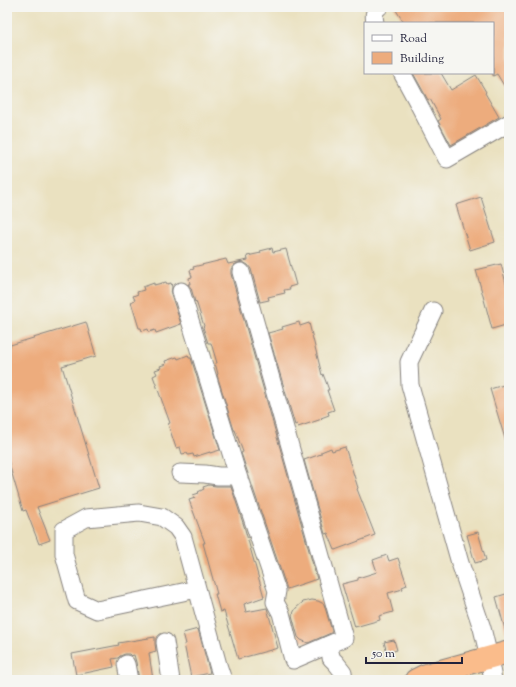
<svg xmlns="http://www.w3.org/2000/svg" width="516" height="687" font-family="'Sorts Mill Goudy',serif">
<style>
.building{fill:#edac7d}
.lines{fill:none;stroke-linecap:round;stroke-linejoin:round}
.minor-casing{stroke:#86827e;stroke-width:19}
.highway-casing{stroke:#86827e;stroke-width:24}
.minor{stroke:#fff;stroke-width:17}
.highway{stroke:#fabc8b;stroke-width:22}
</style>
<rect width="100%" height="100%" fill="#f6f6f2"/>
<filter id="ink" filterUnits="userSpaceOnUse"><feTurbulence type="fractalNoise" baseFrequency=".025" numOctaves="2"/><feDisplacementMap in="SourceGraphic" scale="8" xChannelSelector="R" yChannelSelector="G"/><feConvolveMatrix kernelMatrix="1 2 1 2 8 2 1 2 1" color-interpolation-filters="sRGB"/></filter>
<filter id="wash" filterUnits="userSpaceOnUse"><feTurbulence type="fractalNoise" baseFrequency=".012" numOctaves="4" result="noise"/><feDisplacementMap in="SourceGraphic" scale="16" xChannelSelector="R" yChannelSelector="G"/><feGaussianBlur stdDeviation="0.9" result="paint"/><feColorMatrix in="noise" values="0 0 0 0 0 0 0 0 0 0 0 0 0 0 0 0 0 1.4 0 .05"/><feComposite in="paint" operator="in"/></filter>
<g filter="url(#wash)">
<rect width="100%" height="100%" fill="#eae1c0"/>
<g id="blocks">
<!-- building -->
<g class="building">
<polygon points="394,7 509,7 509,94 497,74 493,76 493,23 404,23"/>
<polygon points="413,73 441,73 451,90 476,75 486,92 485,93 499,117 451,145 438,121 441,119 430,99 428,100"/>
<polygon points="481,197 495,242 470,250 456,205"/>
<polygon points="272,248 273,252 286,249 296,285 289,287 290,289 284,290 285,293 268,297 269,300 260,302 251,269 248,265 243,262 238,263 234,265 231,269 231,274 317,579 287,589 241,453 243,452 235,430 234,430 217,375 218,374 215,363 217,363 211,343 208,343 206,337 203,327 204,326 196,301 195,302 191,288 188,284 190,284 189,278 192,277 190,270 194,269 193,267 226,259 228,264 248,260 247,256 261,253 260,251"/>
<polygon points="501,264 509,295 509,324 492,329 476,270"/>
<polygon points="166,282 167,284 171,283 172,287 171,294 181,324 156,333 155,330 149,332 148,329 142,331 141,328 139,328 131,302 135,300 133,296 138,294 137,292 144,290 143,287 154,283 154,285"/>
<polygon points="86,322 96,356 62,366 99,488 37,507 50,540 39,544 26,510 23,511 7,457 7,346"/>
<polygon points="299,322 300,326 309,323 322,375 323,374 329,390 327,390 334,410 328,412 329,415 321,418 322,419 298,427 297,424 295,425 268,333 283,329 282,327"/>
<polygon points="188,355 189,358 191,358 220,450 210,453 210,452 194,457 193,454 188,455 187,453 182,454 180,447 176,448 168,424 170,423 153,376 157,374 155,370 161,368 160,366 166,364 165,361 177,357 178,359"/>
<polygon points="507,384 509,390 509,442 506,442 490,389"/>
<polygon points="345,447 358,488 357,489 375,535 335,550 328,533 325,534 304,460 321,454 321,452 331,448 332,451"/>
<polygon points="209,485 216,486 231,486 244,526 264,597 244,604 246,612 267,608 278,648 238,659 224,611 220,612 215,594 217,594 203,543 205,543 189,500 195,498 193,495 199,493 198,492 204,489 203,487"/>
<polygon points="478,532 486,560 475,563 467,535"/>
<polygon points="387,555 389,561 398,558 407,585 402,587 403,589 388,593 393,612 379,616 380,620 355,627 342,584 358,580 358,578 377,572 373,560"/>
<polygon points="509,593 509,632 506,633 496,597"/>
<polygon points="312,600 318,601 324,604 332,631 331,633 308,643 301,640 298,637 292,615 296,608 303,602"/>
<polygon points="198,629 210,673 191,677 184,644 186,644 183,633"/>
<polygon points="155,637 155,644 156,651 149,653 153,680 139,680 136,662 134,655 131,656 129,654 125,654 120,656 118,658 112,659 114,667 76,675 72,654 119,645 118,643"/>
<polygon points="394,640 397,650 387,653 384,642"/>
</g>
</g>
</g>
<g filter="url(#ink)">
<use href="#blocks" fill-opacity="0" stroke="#86827e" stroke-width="1"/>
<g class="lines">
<!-- minor casing -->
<g class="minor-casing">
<g id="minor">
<path d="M 375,23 C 374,17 373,11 379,7"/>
<polyline points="402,73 416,99 447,159 509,123"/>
<polyline points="241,272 344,638 328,645"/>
<polyline points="181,291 238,476 277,591 275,602 281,613 293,660 328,645 331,656 331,658 336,663 343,672 344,680"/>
<polyline points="433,311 409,362 410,385 460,563 482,628 489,657 493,680"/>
<polyline points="180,473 205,474 218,476 238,476"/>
<polyline points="197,589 97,610 77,601 64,554 64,530 86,518 139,513 162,517 176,527 183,537 218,665 223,680"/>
<polyline points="165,642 171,680"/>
<polyline points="126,664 129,680"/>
</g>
</g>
<!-- highway casing -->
<g class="highway-casing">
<polyline id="highway" points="416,680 426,675 509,652"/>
</g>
<!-- minor -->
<use href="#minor" class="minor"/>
<!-- highway -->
<use href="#highway" class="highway"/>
</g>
</g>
<!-- margin -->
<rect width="516" height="687" fill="none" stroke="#f6f6f2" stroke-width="24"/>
<!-- legend -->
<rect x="364" y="22" width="130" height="52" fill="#f6f6f2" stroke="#a1a1a9"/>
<rect x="372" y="35" width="20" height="6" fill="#ffffff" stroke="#a1a1a9"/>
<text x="400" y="42" font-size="12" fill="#22223b">Road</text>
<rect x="372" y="52" width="20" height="12" fill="#edac7d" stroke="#a1a1a9"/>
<text x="400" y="62" font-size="12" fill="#22223b">Building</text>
<!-- scale -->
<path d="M366 657v6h96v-6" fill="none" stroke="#22223b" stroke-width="2"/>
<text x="372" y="657" font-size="12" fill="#22223b" stroke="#f6f6f2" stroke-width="3" paint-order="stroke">50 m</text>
</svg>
